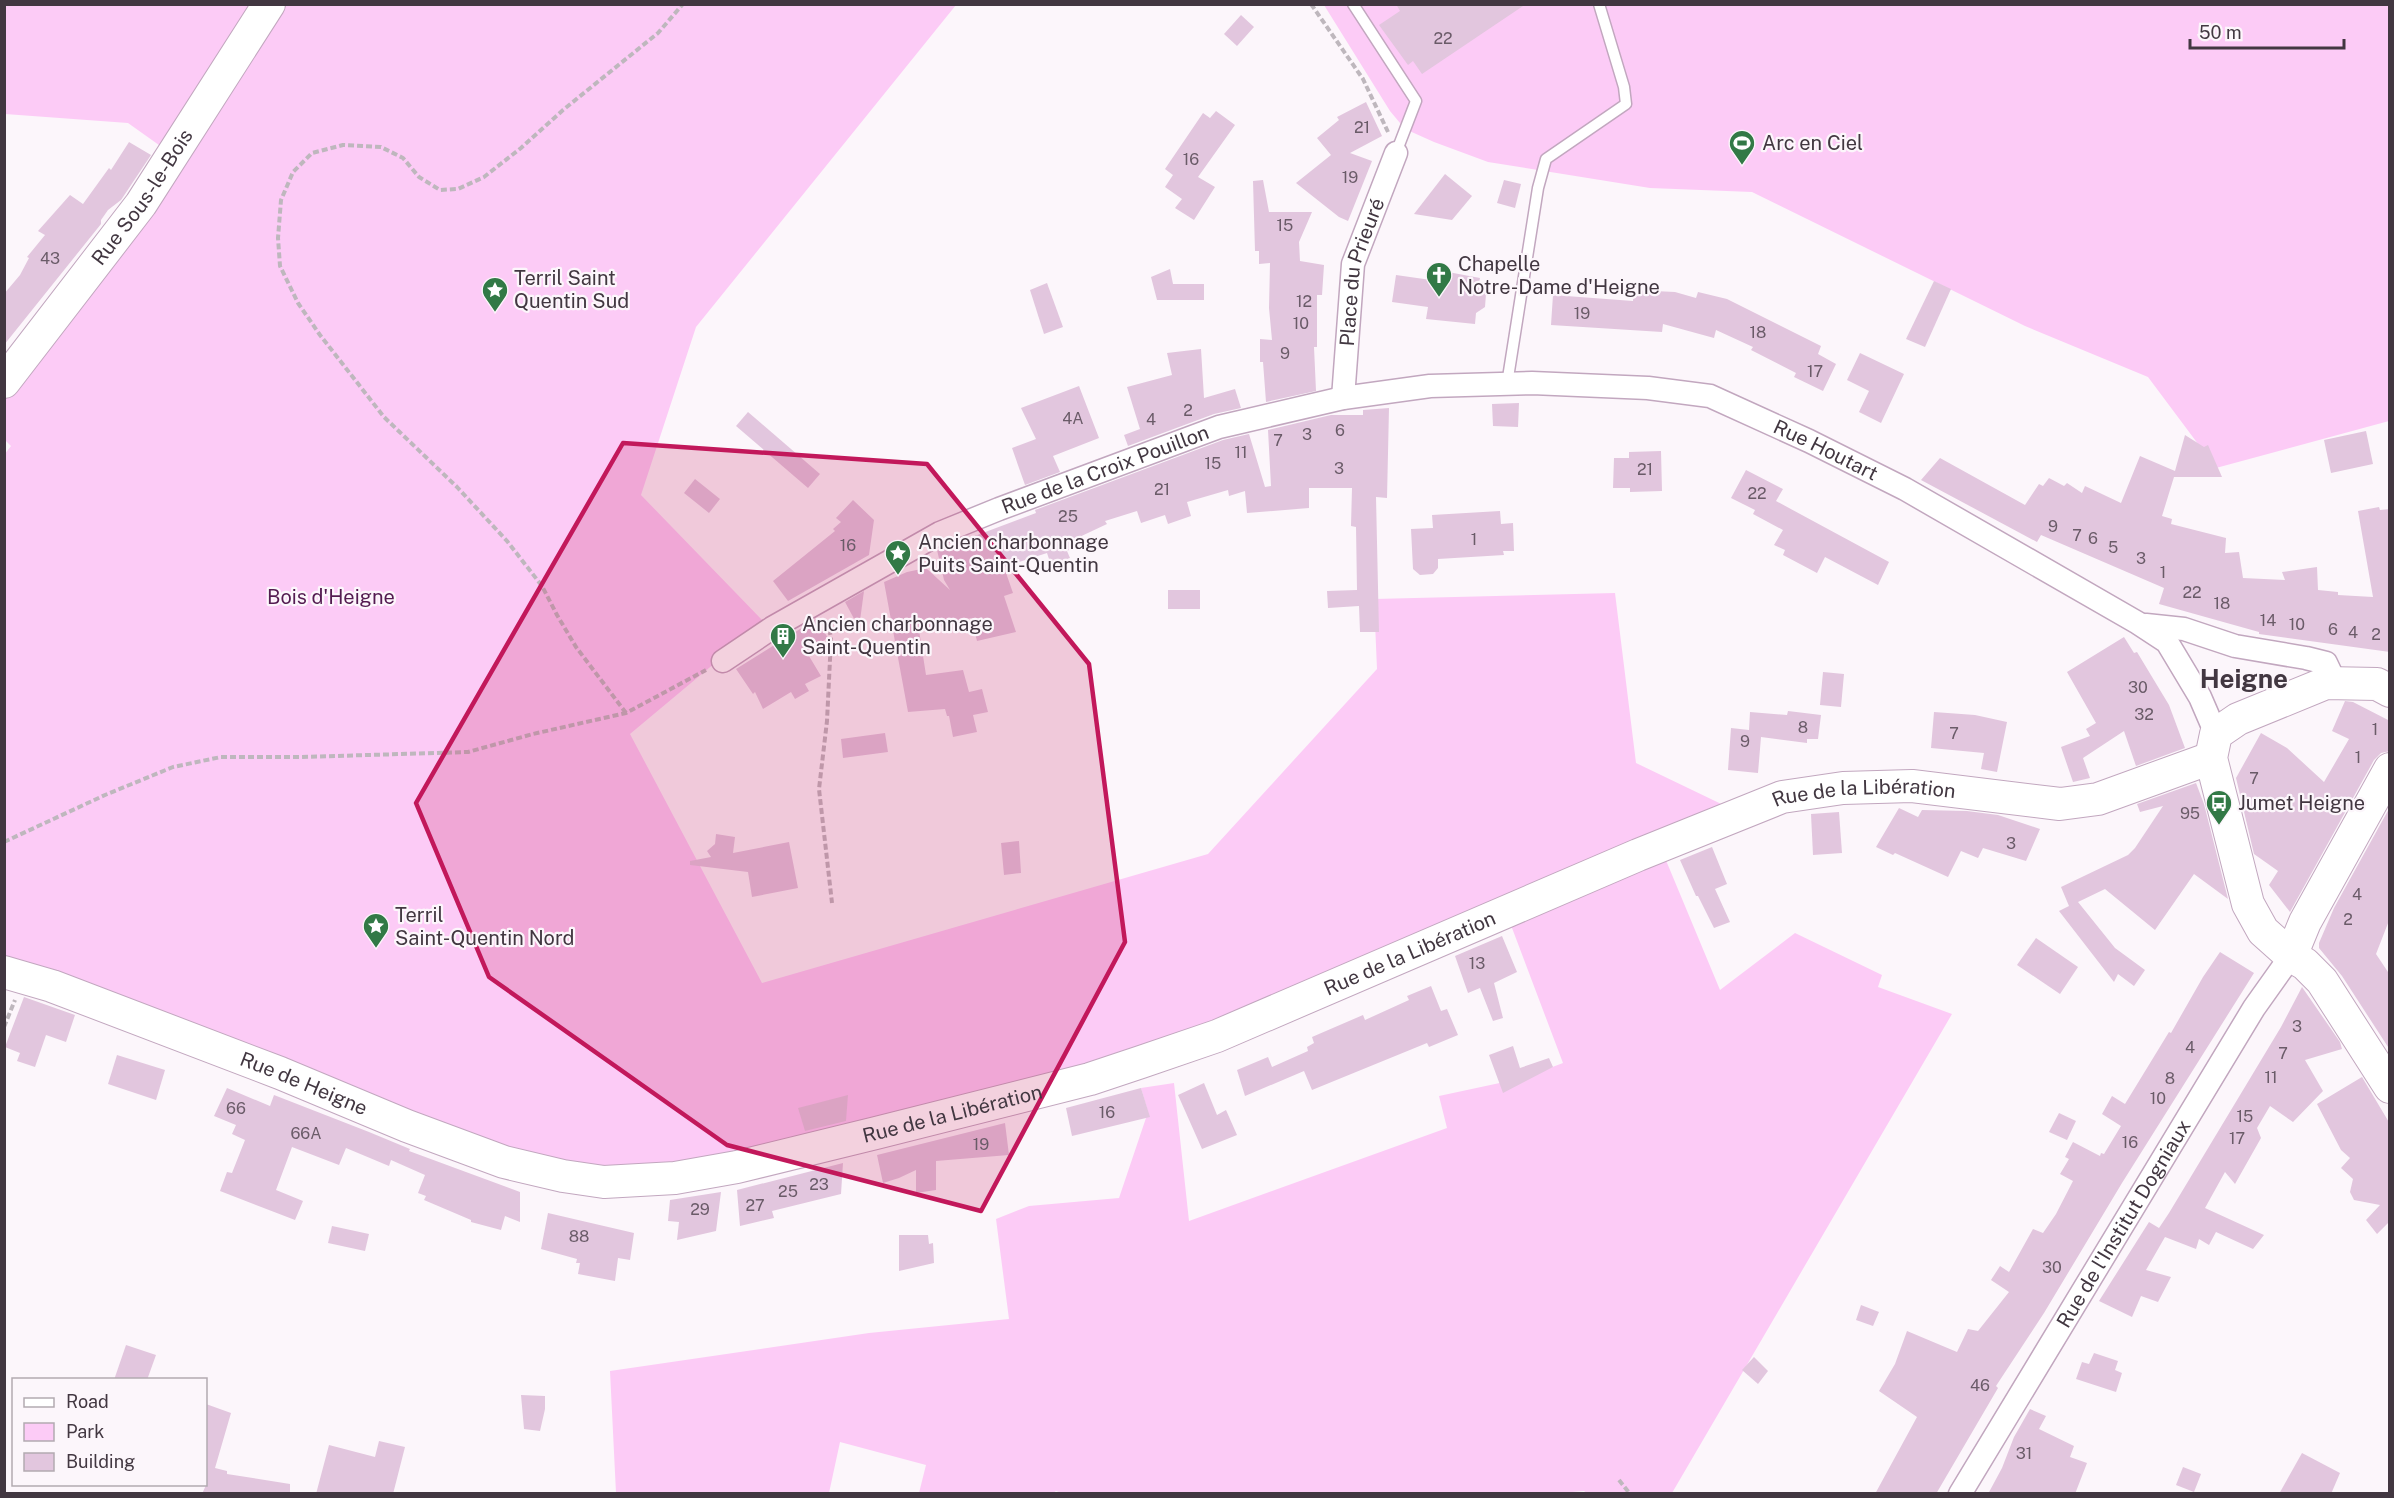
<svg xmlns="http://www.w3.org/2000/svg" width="2394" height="1498" font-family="'Public Sans',sans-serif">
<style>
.green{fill:#fccbf6}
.building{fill:#e2c6de}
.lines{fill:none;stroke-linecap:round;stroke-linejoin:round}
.lane-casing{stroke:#c2a7bf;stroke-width:13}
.street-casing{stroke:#c2a7bf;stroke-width:25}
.secondary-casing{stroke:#c2a7bf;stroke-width:34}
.path{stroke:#beb7bd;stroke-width:4;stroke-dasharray:6 3;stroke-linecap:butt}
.lane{stroke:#fff;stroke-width:10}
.street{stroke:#fff;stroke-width:22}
.secondary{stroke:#fff;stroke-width:32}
.marked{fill:#c2185b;fill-opacity:0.2;stroke:#c2185b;stroke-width:4.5;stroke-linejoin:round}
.labels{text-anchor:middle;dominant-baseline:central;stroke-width:4.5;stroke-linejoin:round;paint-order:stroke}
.number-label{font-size:16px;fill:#6a5b68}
.poi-label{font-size:20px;fill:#423741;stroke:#fcf6fb;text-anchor:start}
.street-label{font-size:20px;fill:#423741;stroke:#fcf6fb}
.park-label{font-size:20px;fill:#541b51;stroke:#fcf6fb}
.district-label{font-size:26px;font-weight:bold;fill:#423741;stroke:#fcf6fb}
</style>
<rect width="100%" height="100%" fill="#fcf6fb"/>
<!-- green -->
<g class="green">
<polygon points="5,5 956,5 696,327 641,495 764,622 630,734 762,983 1208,854 1377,669 1374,599 1615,593 1636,763 1740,813 1660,846 1720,990 1795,933 1882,975 1878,987 1952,1014 1672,1493 1588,1494 1584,1491 1549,1494 1064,1494 1056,1491 1052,1494 919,1493 926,1465 840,1442 829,1493 616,1493 610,1371 869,1333 1009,1319 996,1219 1029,1206 1119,1198 1148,1112 1141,1088 1174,1083 1189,1221 1447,1128 1439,1096 1523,1078 1563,1063 1506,912 1141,1062 604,1182 5,972 4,455 11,446 5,440 4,382 173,155 128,123 5,114"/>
<polygon points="1324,5 2389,5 2389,421 2216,468 2148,377 2025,326 1752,192 1650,188 1488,162 1434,142 1405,129 1390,111"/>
</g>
<!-- building -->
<g class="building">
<polygon points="1396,4 1526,4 1422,74 1413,61 1408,65 1379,25 1400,11"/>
<polygon points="1241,15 1254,27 1237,46 1224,34"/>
<polygon points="1366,102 1382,136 1350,153 1372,161 1348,221 1339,217 1296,183 1331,155 1317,138 1339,120 1337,117"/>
<polygon points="1216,111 1235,125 1198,177 1215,187 1194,220 1175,208 1182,199 1165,187 1173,175 1165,169 1203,113 1210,118"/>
<polygon points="129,142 151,155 121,200 108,210 101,220 101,224 4,345 4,294 20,275 29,258 27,257 45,235 38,231 70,195 83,204 109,168 111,170"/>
<polygon points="1445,174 1472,196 1452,220 1414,214"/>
<polygon points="1263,180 1269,212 1312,212 1299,242 1300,261 1324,265 1322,295 1317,295 1317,347 1314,347 1316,391 1266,402 1263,362 1260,362 1260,339 1272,340 1269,308 1270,263 1259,264 1259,251 1255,251 1253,181"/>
<polygon points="1504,180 1521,184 1515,208 1497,203"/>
<polygon points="1170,269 1173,284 1204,284 1204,300 1157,300 1151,277"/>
<polygon points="1432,269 1480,278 1478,287 1486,294 1485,307 1476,313 1475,324 1426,319 1428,307 1392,302 1396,275 1431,280"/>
<polygon points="1934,281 1951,289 1925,347 1906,339"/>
<polygon points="1047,283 1063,327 1044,334 1030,290"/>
<polygon points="1634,290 1675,292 1696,298 1698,292 1727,299 1821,346 1818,354 1836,364 1823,391 1794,377 1796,373 1751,350 1753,347 1716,330 1714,338 1663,324 1662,332 1551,325 1553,295 1633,301"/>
<polygon points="1201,349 1204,398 1235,389 1241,408 1214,414 1128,446 1124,435 1140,429 1127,387 1172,375 1167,353"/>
<polygon points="1860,353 1904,374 1881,423 1859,412 1869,391 1847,380"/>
<polygon points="1079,386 1099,438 1053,456 1060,472 1025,485 1012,448 1036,439 1021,408"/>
<polygon points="1519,403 1518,427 1493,426 1492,404"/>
<polygon points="1389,408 1387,498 1376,497 1379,632 1360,632 1359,606 1328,608 1327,591 1357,590 1356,527 1351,526 1352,488 1309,488 1309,508 1247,513 1245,491 1229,496 1228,490 1187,502 1191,516 1168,524 1165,515 1141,523 1137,511 1105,521 1107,524 1073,540 1075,547 1067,551 1070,558 1051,565 1047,553 1004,567 1013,593 1004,596 1016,632 977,641 971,618 936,628 919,630 926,675 963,670 969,692 982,689 988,712 973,715 977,732 953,737 949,716 947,716 945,709 908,712 884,582 907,572 926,568 950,590 944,580 937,550 940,549 1036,513 1035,510 1223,440 1249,434 1265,487 1271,486 1268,430 1331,415 1363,415 1363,410"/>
<polygon points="748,412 820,474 808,488 736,426"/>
<polygon points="2366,431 2373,464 2331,473 2324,440"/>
<polygon points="2185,435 2204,447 2208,445 2222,477 2174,477 2162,516 2172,519 2171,524 2226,538 2225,553 2239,552 2243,578 2285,580 2282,572 2317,567 2318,590 2338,592 2338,595 2373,597 2358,511 2379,507 2380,510 2390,509 2390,652 2259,634 2259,632 2159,604 2164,588 2041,535 2037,542 1921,480 1940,458 2025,505 2039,484 2043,486 2049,478 2064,486 2067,483 2082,493 2085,486 2121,503 2140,456 2175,471"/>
<polygon points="1661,451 1662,491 1630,492 1630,488 1613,488 1614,458 1629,458 1629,452"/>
<polygon points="1746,470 1783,489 1776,501 1889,562 1878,585 1825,557 1817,573 1783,555 1785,550 1774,545 1783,530 1753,514 1755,510 1731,498"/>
<polygon points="695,479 720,499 709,513 684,493"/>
<polygon points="853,500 874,520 869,555 788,601 773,581 835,531 833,529 841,522 836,518"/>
<polygon points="1500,511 1501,524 1513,523 1514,551 1503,551 1504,555 1438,559 1438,568 1433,574 1420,575 1413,569 1411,529 1433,528 1432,515"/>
<rect x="1168" y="590" width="32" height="19"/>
<polygon points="864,591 859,628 845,602"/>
<polygon points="816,619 828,638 806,651 821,676 805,684 809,691 795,699 791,692 763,709 755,692 753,694 736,669"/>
<polygon points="2124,637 2134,653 2137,652 2169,705 2185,748 2136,766 2124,731 2083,758 2090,778 2073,782 2061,747 2090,736 2086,729 2096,723 2067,672"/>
<polygon points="1823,672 1844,674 1841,707 1820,705"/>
<polygon points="2345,701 2353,702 2390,721 2390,751 2381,753 2374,760 2290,912 2269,885 2278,871 2254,854 2236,778 2261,733 2287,748 2324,782 2349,739 2332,731"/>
<polygon points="1788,711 1821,715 1818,739 1807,739 1807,743 1761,737 1758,773 1728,770 1731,728 1749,730 1750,712 1787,715"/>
<polygon points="1934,712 1975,715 2007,722 1997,772 1981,769 1984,753 1931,748"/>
<polygon points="885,733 888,752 843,758 841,739"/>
<polygon points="2196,783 2204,804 2228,899 2194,874 2155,930 2105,889 2078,902 2115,948 2145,970 2134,986 2118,974 2114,982 2059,911 2075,903 2069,906 2061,887 2128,855 2135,848 2163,806 2140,812 2137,804"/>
<polygon points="2390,807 2390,918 2376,954 2390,975 2390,1050 2342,976 2319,948 2319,943 2334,908"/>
<polygon points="1899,808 1918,817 1922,810 1967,811 1998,815 2040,829 2026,861 1983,848 1978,858 1961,851 1948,877 1895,853 1893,855 1876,847"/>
<polygon points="1839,812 1842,853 1813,855 1811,814"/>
<polygon points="716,834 735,837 733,853 789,842 798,888 752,897 748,872 690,865 690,861 711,857 707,851 715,844"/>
<polygon points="1019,841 1021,873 1004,875 1001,843"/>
<polygon points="1712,847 1727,884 1715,889 1730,922 1714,928 1698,896 1696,896 1680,860"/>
<polygon points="1502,936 1517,972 1494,983 1503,1018 1493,1021 1480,988 1468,993 1455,956"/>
<polygon points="2036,938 2078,967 2060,994 2017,965"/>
<polygon points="2220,952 2254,973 2122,1183 2044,1313 1996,1386 1998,1388 1936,1494 1875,1494 1917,1417 1879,1391 1895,1364 1907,1331 1957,1352 1968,1329 1978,1331 2009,1292 1991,1280 2000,1266 2009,1272 2033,1229 2043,1233 2056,1214 2073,1181 2060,1174 2069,1159 2065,1157 2073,1142 2100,1156 2101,1153 2104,1154 2121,1126 2102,1114 2112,1096 2125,1104 2169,1032 2171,1033 2203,977"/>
<polygon points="1431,986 1441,1011 1447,1009 1458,1035 1429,1047 1427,1043 1312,1090 1304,1071 1245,1096 1237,1070 1268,1057 1272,1067 1308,1051 1307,1047 1314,1043 1312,1037 1363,1015 1365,1020 1409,1000 1407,996"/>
<polygon points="2302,987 2340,1042 2342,1049 2305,1060 2323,1091 2293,1122 2270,1106 2257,1128 2261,1138 2235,1184 2225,1172 2205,1208 2264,1235 2253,1249 2216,1232 2209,1245 2199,1239 2196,1249 2165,1237 2146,1270 2171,1277 2158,1302 2141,1296 2132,1317 2099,1301 2149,1222 2159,1228 2169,1213 2281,1027"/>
<polygon points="24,997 75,1015 66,1042 46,1035 35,1067 17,1061 20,1053 5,1047"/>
<polygon points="1513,1046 1520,1068 1549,1058 1553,1067 1503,1093 1489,1055"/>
<polygon points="117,1055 165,1070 156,1100 108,1084"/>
<polygon points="2362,1077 2390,1124 2390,1221 2377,1234 2366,1220 2380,1205 2354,1200 2350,1192 2353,1179 2341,1168 2350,1158 2341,1150 2317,1104"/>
<polygon points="1204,1083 1217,1115 1226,1110 1237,1135 1202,1149 1178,1095"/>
<polygon points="227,1088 270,1106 274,1095 369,1132 410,1149 409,1151 520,1192 520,1222 505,1216 501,1230 471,1222 471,1220 424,1200 426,1196 418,1193 425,1175 391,1160 389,1166 346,1148 339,1165 292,1147 276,1190 303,1201 295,1220 220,1191 227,1172 232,1173 245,1140 232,1134 236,1125 214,1116"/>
<polygon points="1141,1088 1150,1117 1072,1136 1066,1108"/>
<polygon points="848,1095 846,1121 805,1131 798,1108"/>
<polygon points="2059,1113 2076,1121 2067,1140 2049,1132"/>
<polygon points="1005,1123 1009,1155 936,1161 936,1190 916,1193 916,1170 899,1178 883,1183 877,1155"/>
<polygon points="843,1163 841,1194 772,1211 774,1218 740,1226 737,1190"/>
<polygon points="721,1192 716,1231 677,1240 679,1222 668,1221 670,1200"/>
<polygon points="548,1213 634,1233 630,1260 618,1258 615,1281 578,1274 580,1263 576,1263 577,1259 541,1249"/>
<polygon points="332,1226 369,1234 365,1251 328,1243"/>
<polygon points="899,1235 928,1235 929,1244 933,1243 934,1263 899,1271"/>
<polygon points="1861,1305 1879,1312 1873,1326 1856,1320"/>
<polygon points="126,1345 156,1355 147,1380 114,1380"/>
<polygon points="2094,1353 2118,1361 2115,1370 2122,1373 2116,1392 2076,1379 2082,1362 2089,1364"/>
<polygon points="1754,1357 1768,1371 1758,1384 1742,1370"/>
<polygon points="521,1395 545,1396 545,1409 540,1431 524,1429"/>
<polygon points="206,1404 231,1413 215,1468 227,1471 227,1474 290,1484 290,1494 202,1494 206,1485"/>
<polygon points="2030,1409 2046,1416 2039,1429 2074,1446 2070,1457 2087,1463 2075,1494 1988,1494 2002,1468 2014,1437"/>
<polygon points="379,1441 405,1447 393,1494 316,1494 329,1445 375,1457"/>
<polygon points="2302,1453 2340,1473 2331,1494 2279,1494"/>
<polygon points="2183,1467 2201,1474 2194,1492 2176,1485"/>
</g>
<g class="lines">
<!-- lane casing -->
<g class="lane-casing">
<g id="lane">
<polyline points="1353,4 1416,101 1396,153"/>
<polyline points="1507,384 1538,188 1546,159 1626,104 1624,87 1599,4"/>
</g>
</g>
<!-- street casing -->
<g class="street-casing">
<g id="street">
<path id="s1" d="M 1343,398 L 1353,264 L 1396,153"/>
<polyline points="2146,625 2184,629 2235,646 2306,658 2326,663 2335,682"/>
<path id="s2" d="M 723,661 L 772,628 L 940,533 L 999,509 L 1219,427 L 1343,398 L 1430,386 L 1532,383 L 1648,388 L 1710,396 L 1809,441 L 1905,489 L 2138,623 L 2167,642 L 2200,697 L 2216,734"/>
<path id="s3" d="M 1960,1494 L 2254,1008 L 2291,956"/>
</g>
</g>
<!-- secondary casing -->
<g class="secondary-casing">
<g id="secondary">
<path id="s4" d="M 4,382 L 141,204 L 269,4"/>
<polyline points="2390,691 2377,684 2326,683 2238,719 2216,734 2211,758 2248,904 2263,931 2291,956 2305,964 2322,981 2390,1087"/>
<polyline points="2291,956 2305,922 2390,769"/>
<path id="s5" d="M 4,972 L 52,986 L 280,1073 L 407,1126 L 504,1162 L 563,1176 L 604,1182 L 675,1178 L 737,1167 L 876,1133 L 1090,1079 L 1141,1062 L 1217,1036 L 1638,855 L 1782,797 L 1843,788 L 1912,786 L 2060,804 L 2098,799 L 2211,758"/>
</g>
</g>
<!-- path -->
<g class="path">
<polyline points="1311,4 1363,79 1388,132"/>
<polyline points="828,620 831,639 827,721 819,789 832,903"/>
<polyline points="626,713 576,647 557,615 542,586 507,541 457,487 384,417 320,335 298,303 280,266 278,238 281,200 293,172 312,153 343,145 381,147 403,158 419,177 440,190 458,189 484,177 521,148 563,110 658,33 683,4"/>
<polyline points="4,842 105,795 173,767 221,757 302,757 468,752 533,734 626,713 706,670"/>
<polyline points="4,1027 15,1000"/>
<polyline points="1619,1480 1630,1494"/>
</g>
<!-- lane -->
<use href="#lane" class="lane"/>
<!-- street -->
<use href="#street" class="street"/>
<!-- secondary -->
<use href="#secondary" class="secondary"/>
</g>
<!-- marked area -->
<path class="marked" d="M 623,443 L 927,464 L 1089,664 L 1125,942 L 981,1211 L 727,1145 L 489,977 L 416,803 Z"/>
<!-- icons -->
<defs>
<g id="stadium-pin" transform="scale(1.35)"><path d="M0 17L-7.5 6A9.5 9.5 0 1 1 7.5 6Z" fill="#327946" stroke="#fcf6fb"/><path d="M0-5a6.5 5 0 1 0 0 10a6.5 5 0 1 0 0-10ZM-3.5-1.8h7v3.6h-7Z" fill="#fff"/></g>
<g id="church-pin" transform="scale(1.35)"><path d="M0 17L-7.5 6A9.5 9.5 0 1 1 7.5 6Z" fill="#327946" stroke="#fcf6fb"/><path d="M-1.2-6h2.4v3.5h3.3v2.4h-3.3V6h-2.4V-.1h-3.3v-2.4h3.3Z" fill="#fff"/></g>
<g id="sight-pin" transform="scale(1.35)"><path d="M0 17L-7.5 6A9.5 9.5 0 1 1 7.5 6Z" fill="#327946" stroke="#fcf6fb"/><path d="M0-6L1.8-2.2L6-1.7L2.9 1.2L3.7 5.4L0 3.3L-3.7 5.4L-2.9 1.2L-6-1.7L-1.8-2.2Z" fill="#fff"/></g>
<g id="building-pin" transform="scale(1.35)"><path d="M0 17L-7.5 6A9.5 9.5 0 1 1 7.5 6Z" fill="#327946" stroke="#fcf6fb"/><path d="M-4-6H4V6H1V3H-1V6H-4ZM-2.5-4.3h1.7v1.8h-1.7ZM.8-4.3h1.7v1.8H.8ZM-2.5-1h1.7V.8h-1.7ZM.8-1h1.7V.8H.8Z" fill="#fff"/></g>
<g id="bus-pin" transform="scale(1.35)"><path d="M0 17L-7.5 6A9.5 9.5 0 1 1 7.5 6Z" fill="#327946" stroke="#fcf6fb"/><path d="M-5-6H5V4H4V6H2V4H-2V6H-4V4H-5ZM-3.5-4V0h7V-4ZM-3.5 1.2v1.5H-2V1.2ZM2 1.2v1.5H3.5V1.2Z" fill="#fff"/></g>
</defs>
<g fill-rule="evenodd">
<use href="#stadium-pin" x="1742" y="143"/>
<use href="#church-pin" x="1439" y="275"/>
<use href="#sight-pin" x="495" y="290"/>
<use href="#sight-pin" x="898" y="553"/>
<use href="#building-pin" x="783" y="636"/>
<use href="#bus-pin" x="2219" y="803"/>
<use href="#sight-pin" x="376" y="926"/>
</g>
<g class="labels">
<!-- number labels -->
<g class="number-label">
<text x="1443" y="38">22</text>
<text x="1362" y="127">21</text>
<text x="1191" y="159">16</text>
<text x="1350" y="177">19</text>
<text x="1285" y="225">15</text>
<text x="50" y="258">43</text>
<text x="1304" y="301">12</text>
<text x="1582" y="313">19</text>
<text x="1301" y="323">10</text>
<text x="1758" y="332">18</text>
<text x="1285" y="353">9</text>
<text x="1815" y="371">17</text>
<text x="1188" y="410">2</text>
<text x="1073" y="418">4A</text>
<text x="1151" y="419">4</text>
<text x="1340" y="430">6</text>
<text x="1307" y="434">3</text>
<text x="1278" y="440">7</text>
<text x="1241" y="452">11</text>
<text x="1213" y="463">15</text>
<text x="1339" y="468">3</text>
<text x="1645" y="469">21</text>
<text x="1162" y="489">21</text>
<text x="1757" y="493">22</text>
<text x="1068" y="516">25</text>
<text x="2053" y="526">9</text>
<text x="2077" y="535">7</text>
<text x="2093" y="538">6</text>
<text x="1474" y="539">1</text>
<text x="848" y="545">16</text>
<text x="2113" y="547">5</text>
<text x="2141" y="558">3</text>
<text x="2163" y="572">1</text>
<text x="2192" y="592">22</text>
<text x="2222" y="603">18</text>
<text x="2268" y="620">14</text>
<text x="2297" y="624">10</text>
<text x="2333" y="629">6</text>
<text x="2353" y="632">4</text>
<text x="2376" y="634">2</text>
<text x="2138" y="687">30</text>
<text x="2144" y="714">32</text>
<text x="1803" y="727">8</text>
<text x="2375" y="729">1</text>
<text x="1954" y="733">7</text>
<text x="1745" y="741">9</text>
<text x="2358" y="757">1</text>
<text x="2254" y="778">7</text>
<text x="2190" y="813">95</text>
<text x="2011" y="843">3</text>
<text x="2357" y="894">4</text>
<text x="2348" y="919">2</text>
<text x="1477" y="963">13</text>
<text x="2297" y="1026">3</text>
<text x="2190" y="1047">4</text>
<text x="2283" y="1053">7</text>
<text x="2271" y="1077">11</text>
<text x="2170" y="1078">8</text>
<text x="2158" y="1098">10</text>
<text x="236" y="1108">66</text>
<text x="1107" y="1112">16</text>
<text x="2245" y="1116">15</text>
<text x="306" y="1133">66A</text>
<text x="2237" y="1138">17</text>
<text x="2130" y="1142">16</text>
<text x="981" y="1144">19</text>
<text x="819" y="1184">23</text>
<text x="788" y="1191">25</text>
<text x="755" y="1205">27</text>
<text x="700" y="1209">29</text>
<text x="579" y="1236">88</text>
<text x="2052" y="1267">30</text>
<text x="1980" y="1385">46</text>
<text x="2024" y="1453">31</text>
</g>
<!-- poi labels -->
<g class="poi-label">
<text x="1762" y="143">Arc en Ciel</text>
<text x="1458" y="264">Chapelle<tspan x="1458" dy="23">Notre-Dame d'Heigne</tspan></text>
<text x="514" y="278">Terril Saint<tspan x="514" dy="23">Quentin Sud</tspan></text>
<text x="918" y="542">Ancien charbonnage<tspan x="918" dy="23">Puits Saint-Quentin</tspan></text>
<text x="802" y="624">Ancien charbonnage<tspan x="802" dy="23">Saint-Quentin</tspan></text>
<text x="2238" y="803">Jumet Heigne</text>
<text x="395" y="915">Terril<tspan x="395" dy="23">Saint-Quentin Nord</tspan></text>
</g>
<!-- street labels -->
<g class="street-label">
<text stroke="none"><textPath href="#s4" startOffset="231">Rue Sous-le-Bois</textPath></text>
<text stroke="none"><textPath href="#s1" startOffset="128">Place du Prieuré</textPath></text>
<text stroke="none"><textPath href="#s2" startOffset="1174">Rue Houtart</textPath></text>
<text stroke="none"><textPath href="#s2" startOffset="429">Rue de la Croix Pouillon</textPath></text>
<text stroke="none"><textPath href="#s5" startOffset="1965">Rue de la Libération</textPath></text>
<text stroke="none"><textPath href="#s5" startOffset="1479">Rue de la Libération</textPath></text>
<text stroke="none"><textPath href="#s5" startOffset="320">Rue de Heigne</textPath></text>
<text stroke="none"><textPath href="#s5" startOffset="993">Rue de la Libération</textPath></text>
<text stroke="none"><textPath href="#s3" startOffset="316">Rue de l'Institut Dogniaux</textPath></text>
</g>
<!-- park labels -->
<g class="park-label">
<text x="331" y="597">Bois d'Heigne</text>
</g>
<!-- district labels -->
<g class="district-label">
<text x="2244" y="678">Heigne</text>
</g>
</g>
<!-- border -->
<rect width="2394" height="1498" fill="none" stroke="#423741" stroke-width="12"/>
<!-- legend -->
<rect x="12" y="1378" width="195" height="108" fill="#fcf6fb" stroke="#b2aab1" stroke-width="1.5"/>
<rect x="24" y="1398" width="30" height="9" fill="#ffffff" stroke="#b2aab1" stroke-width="1.5"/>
<text x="66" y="1408" font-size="18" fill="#423741">Road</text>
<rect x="24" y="1423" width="30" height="18" fill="#fccbf6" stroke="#b2aab1" stroke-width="1.5"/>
<text x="66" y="1438" font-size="18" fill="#423741">Park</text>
<rect x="24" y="1453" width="30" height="18" fill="#e2c6de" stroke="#b2aab1" stroke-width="1.5"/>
<text x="66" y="1468" font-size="18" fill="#423741">Building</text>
<!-- scale -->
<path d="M2190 39v9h154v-9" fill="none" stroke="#423741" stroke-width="3"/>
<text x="2199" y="39" font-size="18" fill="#423741" stroke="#fcf6fb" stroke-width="4.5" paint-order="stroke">50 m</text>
</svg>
